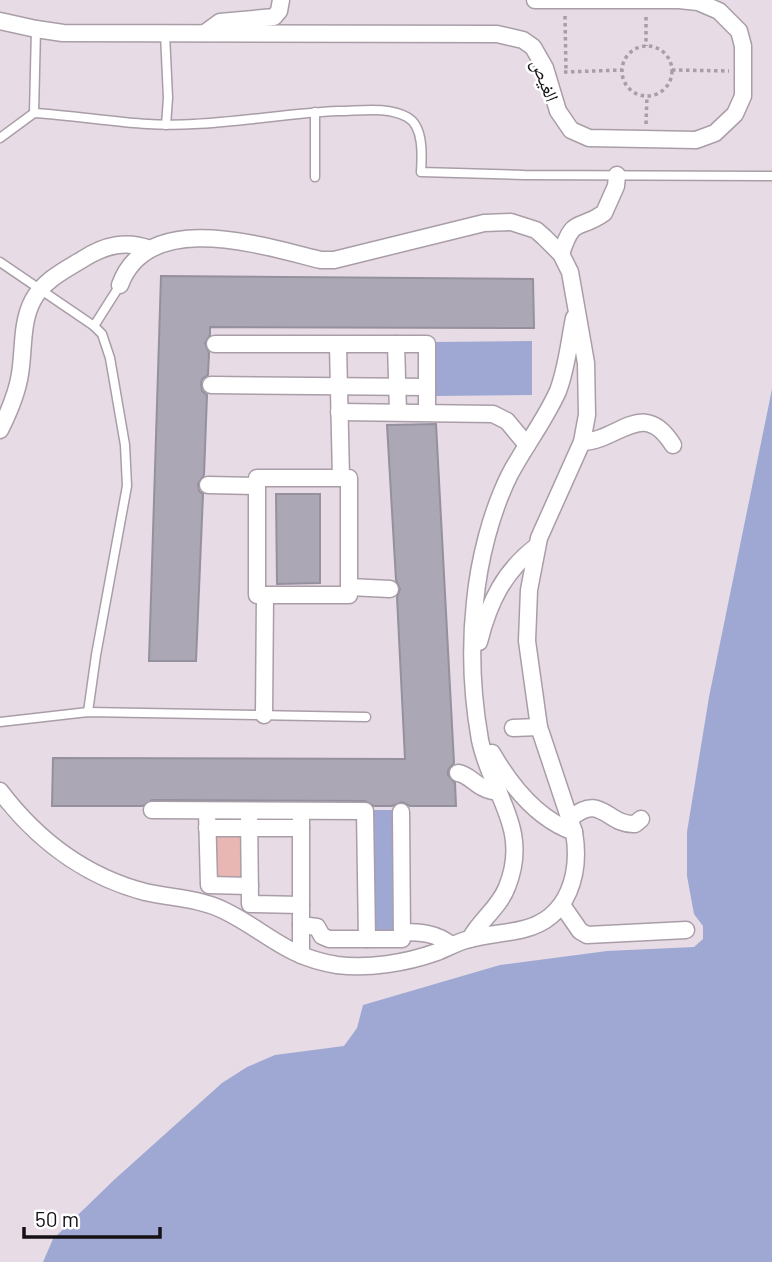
<svg xmlns="http://www.w3.org/2000/svg" width="772" height="1262" font-family="Barlow,'Noto Naskh Arabic',sans-serif">
<style>
.green{fill:#e8b7b3}
.water{fill:#9ea8d2}
.building{fill:#aba7b4;stroke:#94909d;stroke-width:2}
.lines{fill:none;stroke-linecap:round;stroke-linejoin:round}
.lane-casing{stroke:#a99ea8;stroke-width:11}
.street-casing{stroke:#a99ea8;stroke-width:19}
.path{stroke:#a89ea7;stroke-width:3.5;stroke-dasharray:3.5 3.5;stroke-linecap:butt}
.lane{stroke:#fff;stroke-width:8}
.street{stroke:#fff;stroke-width:16}
.labels{text-anchor:middle;dominant-baseline:central;stroke-width:5;stroke-linejoin:round;paint-order:stroke}
.street-label{font-size:19px;fill:#151115;stroke:#fff}
</style>
<rect width="100%" height="100%" fill="#e7dbe6"/>
<!-- green -->
<polygon class="green" points="213,830 241,830 242,884 215,885"/>
<!-- water -->
<g class="water">
<polygon points="532,341 532,395 435,396 435,342"/>
<polygon points="772,389 772,1262 43,1262 53,1239 115,1179 222,1083 247,1067 275,1055 344,1046 357,1028 363,1005 500,965 607,951 694,947 703,939 703,926 694,914 687,876 687,832 709,697"/>
<polygon points="371,810 392,810 393,936 372,937"/>
</g>
<!-- building -->
<g class="building">
<polygon points="161,276 533,279 534,328 210,327 210,335 205,343 209,353 208,375 202,379 201,384 202,391 207,395 204,475 198,484 199,491 203,494 196,661 149,661"/>
<polygon points="436,424 454,763 448,770 448,775 455,783 456,806 410,806 402,802 392,806 374,806 365,801 152,800 143,806 52,806 53,758 405,759 397,597 400,589 396,580 387,425"/>
<polygon points="276,494 320,494 320,583 277,584"/>
</g>
<g class="lines">
<!-- lane casing -->
<g class="lane-casing">
<g id="lane">
<polyline points="165,34 168,98 166,125"/>
<polyline points="315,112 315,177"/>
<polyline points="34,113 36,29"/>
<path d="M 0,138 L 34,113 C 87,116 141,128 194,124 C 242,122 290,113 338,111 C 360,111 387,106 407,117 C 424,126 422,156 421,172 L 524,175 L 772,176"/>
<polyline points="0,262 94,326 102,334 110,358 125,445 127,486 96,655 88,712"/>
<polyline points="94,326 120,285"/>
<polyline points="0,722 88,712 366,717"/>
</g>
</g>
<!-- street casing -->
<g class="street-casing">
<g id="street">
<polyline points="0,21 36,29 63,33 497,34 523,40 533,47 545,68 558,111 571,130 589,138 696,140 715,133 735,114 743,96 743,46 739,31 719,11 698,2 679,0 535,0"/>
<polyline points="205,33 220,22 274,17 279,11 281,0"/>
<path d="M 561,254 C 574,215 577,232 604,213 L 616,186 L 617,175"/>
<polyline points="215,344 427,344 427,412"/>
<polyline points="396,344 398,412"/>
<polyline points="338,345 341,478"/>
<polyline points="211,385 427,387"/>
<polyline points="339,412 493,414 507,421 527,445"/>
<path d="M 0,430 C 9,412 17,394 20,374 C 24,350 21,322 33,300 C 44,280 65,270 83,259 C 105,245 126,240 150,249"/>
<path d="M 582,442 C 619,441 643,397 673,445"/>
<rect x="257" y="478" width="92" height="117"/>
<polyline points="208,485 257,486"/>
<polyline points="349,587 390,589"/>
<path d="M 479,642 C 489,602 504,571 537,546"/>
<polyline points="264,715 265,595"/>
<polyline points="513,728 539,727"/>
<path d="M 492,753 C 511,786 537,819 574,832"/>
<path d="M 458,773 C 472,775 476,790 499,792"/>
<path d="M 0,791 C 38,841 84,876 145,892 C 171,898 198,898 223,910 C 265,930 285,957 337,965 C 369,969 406,963 437,952 C 447,948 456,943 466,940 C 485,934 505,934 524,929 C 569,918 581,873 574,832 L 539,727 L 527,641 L 529,590 L 539,538 L 582,442 L 587,415 L 586,363 L 570,272 L 561,254 L 544,237 L 536,230 L 511,222 L 484,223 L 334,260 L 321,260 C 263,246 148,208 120,285"/>
<polyline points="152,810 365,811 367,939"/>
<polyline points="207,811 209,885 250,886"/>
<polyline points="249,811 250,904 301,905"/>
<polyline points="301,811 301,955"/>
<path d="M 571,818 C 601,792 608,826 635,824 L 641,819"/>
<polyline points="207,828 301,828"/>
<polyline points="562,905 580,931 587,935 686,930"/>
<polyline points="301,925 317,927 322,936 329,939 402,939 401,812"/>
<path d="M 402,932 C 420,932 437,933 451,945"/>
<path d="M 470,939 C 480,920 499,908 507,887 C 531,828 491,794 480,740 C 472,695 470,647 475,602 C 479,560 491,512 510,474 C 525,446 545,420 558,391 C 567,367 569,343 574,318"/>
</g>
</g>
<!-- path -->
<g class="path">
<polyline points="565,16 566,71"/>
<polyline points="646,17 646,46"/>
<circle cx="647" cy="71" r="25"/>
<polyline points="672,70 729,71"/>
<polyline points="564,72 622,70"/>
<polyline points="646,124 647,96"/>
</g>
<!-- lane -->
<use href="#lane" class="lane"/>
<!-- street -->
<use href="#street" class="street"/>
</g>
<g class="labels">
<!-- street labels -->
<g class="street-label">
<text transform="translate(546 80) rotate(69)">الغيص</text>
</g>
</g>
<!-- scale -->
<path d="M24 1227v10h136v-10" fill="none" stroke="#151115" stroke-width="3.5"/>
<text x="35" y="1227" font-size="21" fill="#151115" stroke="#ffffff" stroke-width="5" paint-order="stroke">50 m</text>
</svg>
